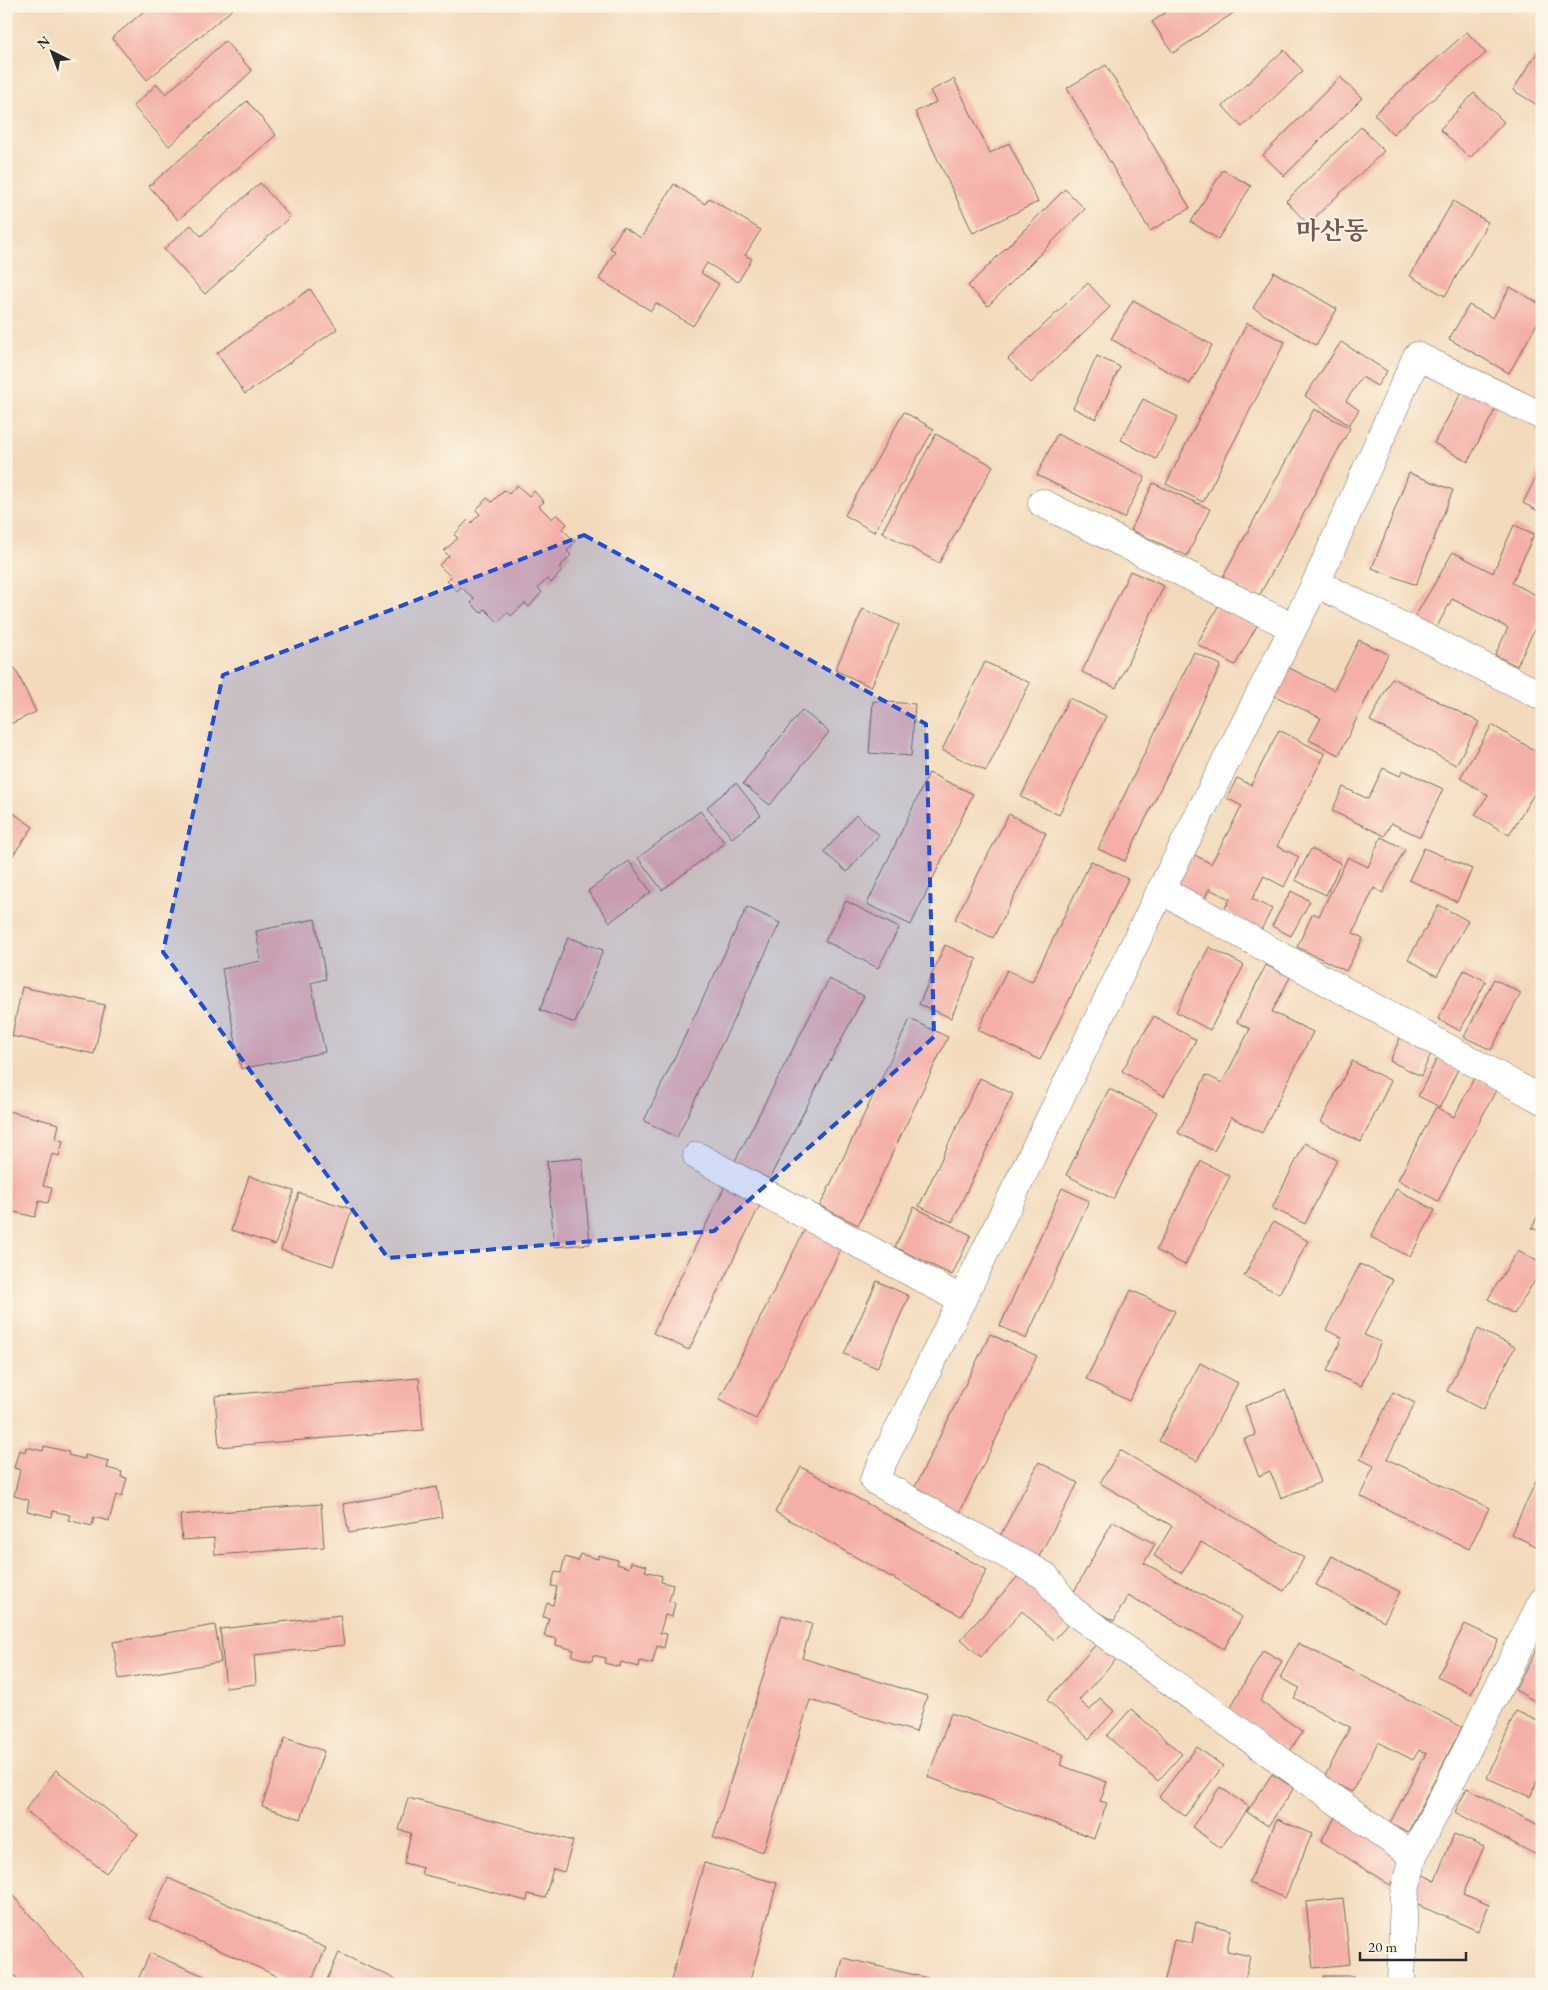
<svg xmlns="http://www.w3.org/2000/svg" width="1548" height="1990" font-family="'EB Garamond','Noto Serif KR',serif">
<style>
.building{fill:#f4b0a8}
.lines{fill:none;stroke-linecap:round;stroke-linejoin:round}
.minor-casing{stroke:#71685d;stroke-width:29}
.minor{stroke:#fff;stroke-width:28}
.marked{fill:#1d4ed8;fill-opacity:0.2;stroke:#1d4ed8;stroke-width:4;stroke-dasharray:10 6;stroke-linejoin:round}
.labels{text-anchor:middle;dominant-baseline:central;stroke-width:4;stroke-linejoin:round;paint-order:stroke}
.quarter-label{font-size:25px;font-weight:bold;fill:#715a57;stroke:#fcf5e5}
</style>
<rect width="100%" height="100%" fill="#fcf5e5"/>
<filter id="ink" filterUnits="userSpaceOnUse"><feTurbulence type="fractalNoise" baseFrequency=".02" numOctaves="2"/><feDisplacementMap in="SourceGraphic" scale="10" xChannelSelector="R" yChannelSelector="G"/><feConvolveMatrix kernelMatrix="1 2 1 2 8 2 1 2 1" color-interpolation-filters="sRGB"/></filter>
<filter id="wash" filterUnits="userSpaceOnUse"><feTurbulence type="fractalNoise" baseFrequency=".0096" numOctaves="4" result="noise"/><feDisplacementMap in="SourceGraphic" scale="20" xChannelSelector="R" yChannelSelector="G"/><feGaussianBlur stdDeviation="1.12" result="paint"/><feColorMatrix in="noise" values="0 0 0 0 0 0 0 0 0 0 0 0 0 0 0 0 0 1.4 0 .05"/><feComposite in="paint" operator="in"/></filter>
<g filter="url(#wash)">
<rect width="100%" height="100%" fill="#f3dabb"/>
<g id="blocks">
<!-- building -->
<g class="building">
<polygon points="150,6 231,6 233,9 147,80 112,38"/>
<polygon points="1175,6 1244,6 1173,53 1152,22"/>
<polygon points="1467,32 1486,53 1393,134 1374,114"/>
<polygon points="225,41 252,71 169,146 133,106 157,84 166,94"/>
<polygon points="1542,45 1542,108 1513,90"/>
<polygon points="1284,50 1303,71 1242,127 1223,106"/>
<polygon points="1106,65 1190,208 1150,231 1067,88"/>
<polygon points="1340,77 1362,98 1284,176 1263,155"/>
<polygon points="954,79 990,153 1009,143 1038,202 973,233 915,112 936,102 930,91"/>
<polygon points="1474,93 1504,122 1470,158 1440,129"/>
<polygon points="247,101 276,135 178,220 149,186"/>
<polygon points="1361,127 1384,151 1308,224 1286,201"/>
<polygon points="1223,170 1251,186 1218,239 1191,222"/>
<polygon points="260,183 290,217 205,294 164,249 191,225 201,236"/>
<polygon points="674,184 705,204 709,198 761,230 745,255 752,259 738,282 707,263 701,273 719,284 693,326 656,303 651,311 599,279 615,251 610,248 623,227 641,238"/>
<polygon points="1065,189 1085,209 988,306 968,286"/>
<polygon points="1453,201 1488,222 1445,296 1410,276"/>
<polygon points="1274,272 1337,309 1316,345 1253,308"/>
<polygon points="1088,283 1110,307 1031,383 1008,359"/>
<polygon points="1510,287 1542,305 1542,315 1509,373 1449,339 1469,305 1493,318"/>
<polygon points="310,289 337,329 245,394 217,353"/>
<polygon points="1133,300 1212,345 1190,384 1111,339"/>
<polygon points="1247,323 1285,342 1203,502 1166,484"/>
<polygon points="1341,342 1387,371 1377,386 1362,377 1346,401 1359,410 1349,425 1305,396"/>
<polygon points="1097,356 1120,367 1096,419 1073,408"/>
<polygon points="1466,384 1499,402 1468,462 1434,443"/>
<polygon points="1143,399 1178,417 1156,459 1121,440"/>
<polygon points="1314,409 1350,428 1258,598 1222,579"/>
<polygon points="904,412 934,429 874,532 845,515"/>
<polygon points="936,434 993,466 939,563 882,532"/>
<polygon points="1057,434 1145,477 1124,518 1037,475"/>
<polygon points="1542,465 1542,513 1523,503"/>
<polygon points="1409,473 1453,490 1416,585 1372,568"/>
<polygon points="1153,483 1210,509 1187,556 1131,530"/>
<polygon points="517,485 529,496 534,491 544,502 539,506 552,519 557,514 567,524 562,529 575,541 567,551 571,555 559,568 562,571 551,583 547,579 538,588 542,592 529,607 525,603 511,616 507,612 498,622 485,609 481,613 471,603 474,599 461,587 457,591 447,581 451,577 439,565 449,556 444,551 458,538 454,535 468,520 471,523 480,514 476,510 487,498 492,502 504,490 509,494"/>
<polygon points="1514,525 1534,534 1512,583 1542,598 1542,613 1517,666 1495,655 1508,628 1452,599 1434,632 1413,620 1453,552 1493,573"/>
<polygon points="1130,571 1164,586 1116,688 1082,672"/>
<polygon points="1220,603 1258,624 1235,665 1197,644"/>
<polygon points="863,609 899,625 871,687 835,670"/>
<polygon points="1359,640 1388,654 1339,755 1309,740 1321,718 1269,693 1283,665 1334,690"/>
<polygon points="1194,652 1221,665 1125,861 1098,849"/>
<polygon points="985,662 1030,683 986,771 942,750"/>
<polygon points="15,668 36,712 6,726 6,672"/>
<polygon points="1392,678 1479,722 1456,765 1370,721"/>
<polygon points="1069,698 1106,716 1059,815 1021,797"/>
<polygon points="873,701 915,704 911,756 869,753"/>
<polygon points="802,710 829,732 770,805 743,784"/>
<polygon points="1492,725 1542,755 1542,781 1509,835 1475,815 1488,795 1460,778"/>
<polygon points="1279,730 1325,754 1277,846 1299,857 1284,887 1264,876 1252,899 1272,909 1261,930 1224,910 1230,899 1209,889 1204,900 1171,883 1188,851 1211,864 1242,806 1227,798 1237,778 1251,785"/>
<polygon points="1383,768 1400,776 1403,770 1443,789 1420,837 1391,823 1385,836 1332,811 1343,787 1368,799"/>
<polygon points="929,773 973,794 911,925 867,904"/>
<polygon points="736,783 761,815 732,838 707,807"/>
<polygon points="6,808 33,827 6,865"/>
<polygon points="700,811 725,843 662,890 638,858"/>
<polygon points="1009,814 1046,833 993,938 955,919"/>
<polygon points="856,815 879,835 847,872 824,852"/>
<polygon points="1381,837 1405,849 1383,893 1374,888 1353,933 1363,938 1346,971 1297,947 1313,913 1319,916 1348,857 1368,867"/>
<polygon points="1424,848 1472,869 1457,902 1409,880"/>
<polygon points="1311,849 1341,863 1326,895 1295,880"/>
<polygon points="629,861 651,892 610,922 588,891"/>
<polygon points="1091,861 1128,879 1040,1060 978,1030 1007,970 1032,982"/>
<polygon points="1291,891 1310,901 1291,936 1272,926"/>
<polygon points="846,901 899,928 878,968 825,941"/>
<polygon points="1439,905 1468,921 1437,976 1408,959"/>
<polygon points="747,907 780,923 677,1137 644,1121"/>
<polygon points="315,919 326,979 311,983 325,1052 241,1069 222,969 261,961 256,931"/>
<polygon points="568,937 603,950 575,1023 540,1010"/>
<polygon points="945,945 977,959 951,1018 919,1004"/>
<polygon points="1209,947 1244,965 1210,1030 1176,1012"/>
<polygon points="1266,965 1290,977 1272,1012 1313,1032 1262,1133 1231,1117 1214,1151 1178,1133 1206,1075 1222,1083 1250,1029 1237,1022"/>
<polygon points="1464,970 1486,981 1460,1031 1438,1019"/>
<polygon points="829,979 864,996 769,1179 735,1161"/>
<polygon points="1494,979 1521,993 1491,1050 1464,1037"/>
<polygon points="22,987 105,1005 94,1054 12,1036"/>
<polygon points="1154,1016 1196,1040 1164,1096 1122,1071"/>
<polygon points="910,1019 948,1037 858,1225 820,1206"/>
<polygon points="1401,1036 1432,1051 1421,1076 1390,1061"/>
<polygon points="1438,1057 1459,1067 1440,1107 1418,1096"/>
<polygon points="1352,1061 1391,1081 1361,1142 1321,1122"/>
<polygon points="980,1078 1013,1094 952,1222 919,1206"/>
<polygon points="1474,1078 1496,1090 1438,1201 1398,1180 1436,1107 1454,1117"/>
<polygon points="1109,1089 1157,1112 1113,1199 1066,1175"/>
<polygon points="8,1111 59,1124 56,1139 63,1141 59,1156 52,1154 43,1186 52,1188 48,1203 39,1201 35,1217 6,1210"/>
<polygon points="1305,1143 1337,1160 1305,1224 1272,1208"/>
<polygon points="582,1158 590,1244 554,1247 547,1161"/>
<polygon points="1201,1161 1230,1176 1185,1265 1156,1250"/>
<polygon points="249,1176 294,1191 275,1245 231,1230"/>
<polygon points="725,1186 761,1203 689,1350 653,1333"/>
<polygon points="1062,1188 1089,1201 1026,1339 1000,1326"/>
<polygon points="1396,1189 1435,1210 1410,1257 1371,1237"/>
<polygon points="299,1193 352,1209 333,1266 281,1250"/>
<polygon points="914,1207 971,1235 952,1275 895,1247"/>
<polygon points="1542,1207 1542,1232 1532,1228"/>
<polygon points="1273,1222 1308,1241 1279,1294 1244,1276"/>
<polygon points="805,1229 842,1247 756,1419 719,1400"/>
<polygon points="1518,1250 1542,1264 1542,1269 1514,1314 1488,1299"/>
<polygon points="1360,1264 1393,1280 1364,1335 1381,1342 1361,1386 1327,1371 1342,1338 1326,1330"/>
<polygon points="877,1281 909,1296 877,1368 844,1354"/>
<polygon points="1131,1290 1175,1311 1129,1401 1086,1379"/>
<polygon points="1478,1329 1515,1347 1483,1410 1447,1391"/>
<polygon points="990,1334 1037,1356 957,1518 911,1495"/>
<polygon points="1200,1363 1238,1383 1197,1461 1159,1441"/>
<polygon points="419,1378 423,1430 219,1447 215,1396"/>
<polygon points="1285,1390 1321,1482 1281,1498 1270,1471 1259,1476 1244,1439 1256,1435 1245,1406"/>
<polygon points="1393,1392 1415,1403 1387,1459 1489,1508 1469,1549 1360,1496 1374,1466 1360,1459"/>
<polygon points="44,1446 69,1452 68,1455 85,1459 85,1455 109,1461 107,1468 122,1472 121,1477 127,1478 122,1497 116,1495 109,1521 94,1517 92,1526 68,1520 70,1515 53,1511 52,1517 27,1511 29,1500 14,1496 20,1470 14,1468 19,1450 25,1452 26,1447 43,1451"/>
<polygon points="1120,1450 1304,1558 1284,1591 1201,1542 1182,1573 1154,1556 1172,1526 1100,1483"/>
<polygon points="1039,1462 1078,1483 1036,1562 997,1542"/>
<polygon points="801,1467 987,1570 961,1616 775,1512"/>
<polygon points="1542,1469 1542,1549 1511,1534"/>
<polygon points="437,1487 442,1517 349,1533 343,1504"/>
<polygon points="321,1504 324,1547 215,1555 214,1538 182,1540 180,1515"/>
<polygon points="1113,1521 1155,1544 1144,1563 1242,1617 1224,1649 1128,1595 1114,1621 1071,1597"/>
<polygon points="580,1554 598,1559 598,1555 618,1560 617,1564 629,1568 631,1562 647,1566 645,1571 662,1576 661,1582 673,1585 669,1601 675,1603 672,1617 665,1615 660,1633 667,1634 664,1648 657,1646 652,1664 640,1661 639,1667 621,1662 620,1667 604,1663 606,1658 593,1655 592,1661 572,1656 574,1650 556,1645 557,1639 544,1636 549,1618 543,1617 547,1603 553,1605 557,1587 551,1586 555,1572 561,1573 565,1557 578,1561"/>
<polygon points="1332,1556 1400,1592 1384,1621 1316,1585"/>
<polygon points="1022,1572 1074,1618 1054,1640 1022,1611 981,1657 961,1639"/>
<polygon points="340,1615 344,1645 254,1655 256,1684 226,1688 220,1629"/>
<polygon points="782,1615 812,1624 802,1658 927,1696 916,1732 810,1700 763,1852 713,1838"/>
<polygon points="1465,1624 1499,1640 1471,1694 1437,1677"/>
<polygon points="215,1625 221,1662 119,1679 113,1642"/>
<polygon points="1099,1641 1117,1658 1079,1700 1090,1710 1100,1698 1114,1711 1089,1739 1047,1700"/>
<polygon points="1298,1643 1462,1727 1408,1832 1390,1823 1426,1753 1419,1750 1413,1760 1378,1742 1352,1792 1324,1778 1350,1727 1294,1698 1300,1688 1280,1678"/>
<polygon points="1540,1643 1542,1644 1542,1705 1515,1690"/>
<polygon points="1263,1650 1282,1661 1260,1701 1303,1732 1289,1752 1229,1710"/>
<polygon points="1131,1709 1182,1754 1158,1781 1107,1736"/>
<polygon points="1516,1711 1542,1723 1542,1770 1530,1797 1487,1778"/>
<polygon points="951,1713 1064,1755 1060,1765 1107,1782 1100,1801 1107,1803 1094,1838 928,1777"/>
<polygon points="285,1738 324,1751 301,1819 262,1806"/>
<polygon points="1197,1747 1223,1766 1185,1816 1159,1797"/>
<polygon points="56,1770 138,1834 106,1873 25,1810"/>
<polygon points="1272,1774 1294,1788 1268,1826 1247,1812"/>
<polygon points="1220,1787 1249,1807 1221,1848 1192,1827"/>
<polygon points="1467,1788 1542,1827 1542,1858 1455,1812"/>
<polygon points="408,1798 573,1841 564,1872 553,1869 545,1898 528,1894 527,1901 421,1874 423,1868 404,1863 411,1833 399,1830"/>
<polygon points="1338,1813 1407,1858 1390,1885 1321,1841"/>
<polygon points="1277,1819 1312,1834 1285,1898 1249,1883"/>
<polygon points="1454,1834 1484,1847 1463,1894 1489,1905 1478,1931 1406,1900 1418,1873 1435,1880"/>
<polygon points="704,1863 777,1883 749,1984 670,1984"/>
<polygon points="168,1878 326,1948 310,1984 295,1984 149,1919"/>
<polygon points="6,1888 84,1976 75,1984 22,1984 6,1966"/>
<polygon points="1343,1898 1350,1964 1313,1968 1306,1902"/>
<polygon points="1196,1922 1231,1930 1227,1951 1250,1956 1244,1984 1164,1984 1174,1940 1192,1943"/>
<polygon points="150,1953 223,1984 136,1984"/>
<polygon points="339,1953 406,1984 325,1984"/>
<polygon points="843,1958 949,1983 948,1984 837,1984"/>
<rect x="1324" y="1976" width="29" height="8"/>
</g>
</g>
</g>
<g filter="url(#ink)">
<use href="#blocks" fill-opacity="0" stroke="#71685d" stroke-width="1"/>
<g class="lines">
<!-- minor casing -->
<g class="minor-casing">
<g id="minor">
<polyline points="1042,503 1292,627"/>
<polyline points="1316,583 1542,696"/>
<polyline points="1161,890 1542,1100"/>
<polyline points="697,1156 962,1300"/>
<polyline points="1413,1856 1070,1609 1045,1576 874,1480 1161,890 1316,583 1417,356 1542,416"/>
<polyline points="1401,1984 1404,1895 1413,1856 1542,1602"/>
</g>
</g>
<!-- minor -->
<use href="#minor" class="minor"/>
</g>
</g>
<!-- marked area -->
<path class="marked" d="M 584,535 L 926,724 L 934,1037 L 714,1231 L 388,1258 L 163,952 L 223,675 Z"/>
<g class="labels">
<!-- quarter labels -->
<g class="quarter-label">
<text x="1332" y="230">마산동</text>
</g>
</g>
<!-- margin -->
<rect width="1548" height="1990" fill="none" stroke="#fcf5e5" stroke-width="25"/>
<!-- north arrow -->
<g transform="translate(52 52) rotate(318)" stroke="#fcf5e5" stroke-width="4" paint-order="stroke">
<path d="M0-4L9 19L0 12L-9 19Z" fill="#2b2b2b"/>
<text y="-8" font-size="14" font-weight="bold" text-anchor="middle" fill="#2b2b2b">N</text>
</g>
<!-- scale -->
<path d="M1360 1952v8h106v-8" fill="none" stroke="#2b2b2b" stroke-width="2.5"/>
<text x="1368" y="1952" font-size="15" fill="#2b2b2b" stroke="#fcf5e5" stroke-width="4" paint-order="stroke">20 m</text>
</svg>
